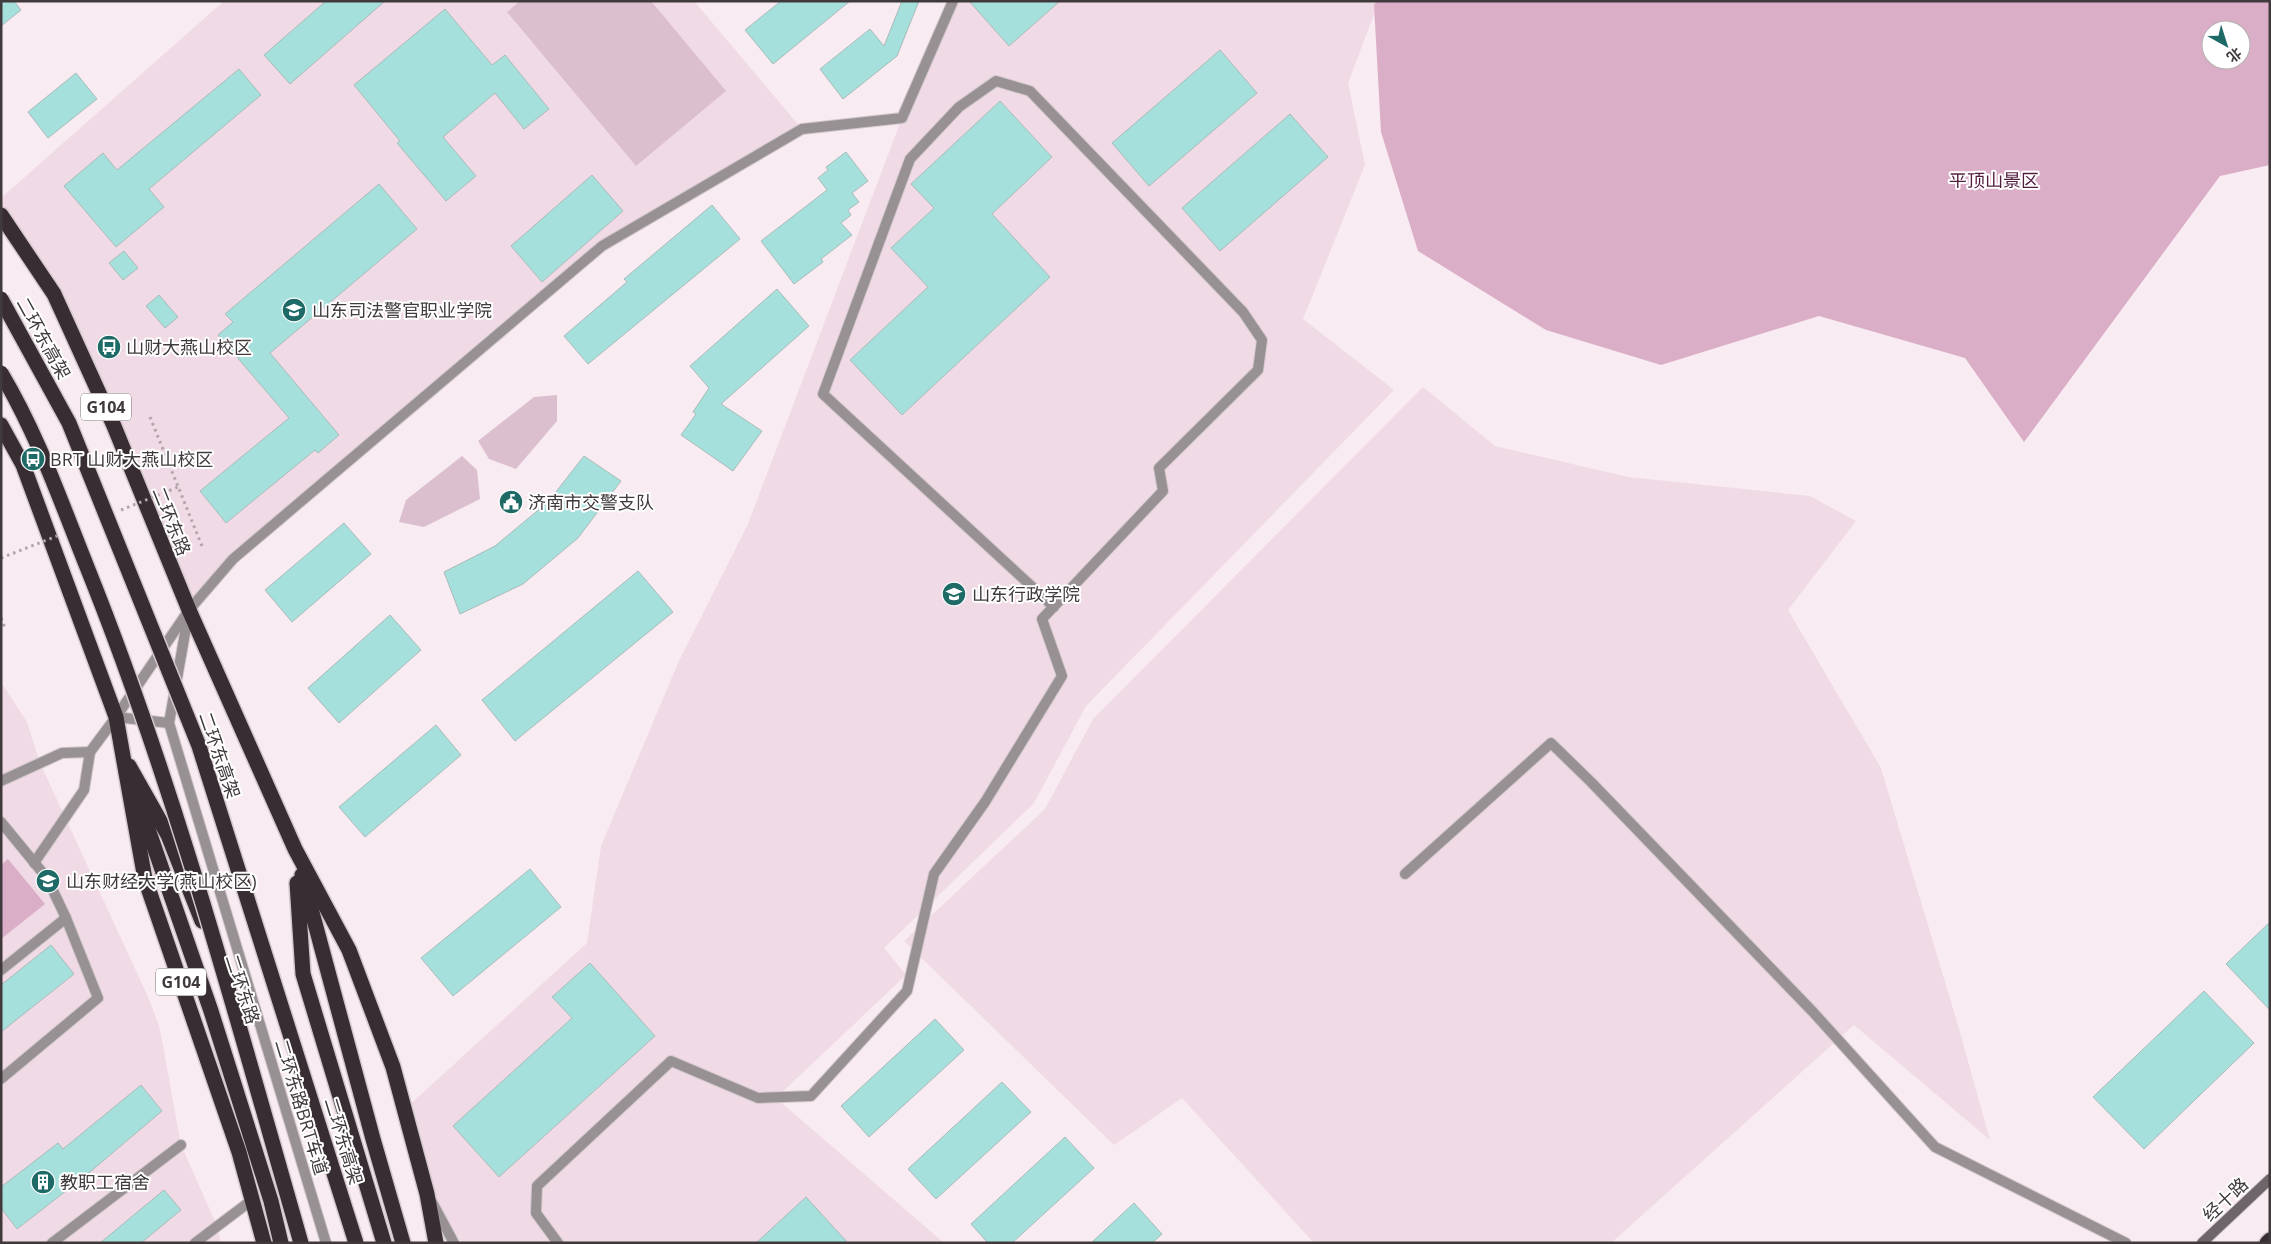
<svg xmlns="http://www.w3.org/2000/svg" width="2271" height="1244" font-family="'Open Sans','Noto Sans SC',sans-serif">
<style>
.built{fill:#f0dae5}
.green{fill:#dbbfce}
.forest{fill:#dbaec7;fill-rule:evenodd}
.building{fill:#a5e0dc;stroke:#aabbb9}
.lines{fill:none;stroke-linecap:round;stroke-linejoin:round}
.lane-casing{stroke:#d4c8ce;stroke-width:12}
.street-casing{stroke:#d4c8ce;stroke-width:12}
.secondary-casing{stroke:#d4c8ce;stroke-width:12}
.highway-casing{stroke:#d4c8ce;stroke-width:18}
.path{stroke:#b0a5ab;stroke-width:3;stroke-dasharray:2.5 4;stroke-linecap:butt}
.lane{stroke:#979194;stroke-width:10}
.street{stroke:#979194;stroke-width:10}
.secondary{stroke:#6d6569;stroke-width:10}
.highway{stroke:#372d33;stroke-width:15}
.highway-bridge-casing{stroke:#d4c8ce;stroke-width:18;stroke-linecap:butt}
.path-bridge{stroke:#b0a5ab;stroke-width:3;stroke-dasharray:2.5 4;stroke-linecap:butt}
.highway-bridge{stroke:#372d33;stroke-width:15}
.labels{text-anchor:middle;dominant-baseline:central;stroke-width:4;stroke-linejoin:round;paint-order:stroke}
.shield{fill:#fff;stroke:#797577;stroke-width:1}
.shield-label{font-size:16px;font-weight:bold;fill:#403a3d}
.park-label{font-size:18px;fill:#521c3e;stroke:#fff}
.poi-label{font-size:18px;fill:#403a3d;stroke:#fff;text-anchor:start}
.street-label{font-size:18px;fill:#403a3d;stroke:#fff}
</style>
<rect width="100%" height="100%" fill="#f9ebf2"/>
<!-- built -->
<g class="built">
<polygon points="224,1 694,1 802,129 602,246 233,559 189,610 54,294 1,215 1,198"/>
<polygon points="953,1 1379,1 1348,83 1365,165 1303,319 1394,390 1086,706 1034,803 884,948 906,975 776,1098 944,1243 462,1243 427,1194 405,1109 587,943 601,846 678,663 748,524 902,118"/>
<polygon points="1423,387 1495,446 1628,477 1810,496 1856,521 1788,610 1881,768 1957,1022 1990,1140 1854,1025 1611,1243 1314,1243 1182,1098 1114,1145 904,941 1045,809 1093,719"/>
<polygon points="1,682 27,722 40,763 149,999 160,1029 181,1145 217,1226 221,1243 1,1243"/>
</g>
<!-- green -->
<g class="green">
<polygon points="520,1 651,1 726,91 636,166 507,12"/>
<polygon points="557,395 557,421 516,469 489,459 478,441 534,397"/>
<polygon points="462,456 477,470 480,499 424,527 399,522 406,500"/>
</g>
<!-- forest -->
<g class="forest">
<path d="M 1377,1 L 2270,1 L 2270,165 L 2220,176 L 2024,442 L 1965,358 L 1819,316 L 1661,365 L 1546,330 L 1418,251 L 1381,132 L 1374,5 ZM 2211,30 L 2241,30 L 2241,60 L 2211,60 Z"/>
<polygon points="8,859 45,904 1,939 1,865"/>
</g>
<!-- building -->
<g class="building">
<polygon points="1,1 14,1 21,10 1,26"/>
<polygon points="326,1 385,1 290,84 264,55"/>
<polygon points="781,1 850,1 773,64 745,30"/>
<polygon points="902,1 919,1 897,56 843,99 820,69 870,29 884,46"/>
<polygon points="969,1 1060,1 1009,46"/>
<polygon points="445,9 492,65 505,55 549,109 524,129 495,93 443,137 476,176 446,201 397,143 400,141 354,85"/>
<polygon points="1220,50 1257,93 1149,186 1112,143"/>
<polygon points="239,69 261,95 149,189 164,207 116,247 64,186 103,153 117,170"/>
<polygon points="76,73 97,99 48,138 28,112"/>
<polygon points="1000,101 1052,157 992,214 1050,277 902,415 850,360 928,287 891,248 934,208 911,184"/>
<polygon points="1290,114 1328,157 1220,251 1182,208"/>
<polygon points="846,152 868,181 852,193 859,202 848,210 851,215 841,223 852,235 821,259 823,262 794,284 761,241 827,190 818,178 828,170 826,167"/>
<polygon points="592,175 623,211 542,282 511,246"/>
<polygon points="379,184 417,229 270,353 339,435 318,453 315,450 226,523 200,491 289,418 218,335 233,322 225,314"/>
<polygon points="712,205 740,239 588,364 564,336 627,282 624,279"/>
<polygon points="124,251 138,268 123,280 109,263"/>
<polygon points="777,289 809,326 721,404 762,431 733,471 681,435 696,414 693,412 709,388 690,366"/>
<polygon points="159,295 178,317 165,328 146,306"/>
<polygon points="584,456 621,481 578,538 523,584 460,614 444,572 495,546 548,502"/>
<polygon points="344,523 371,554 292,622 265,590"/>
<polygon points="638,571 673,612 515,741 482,700"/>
<polygon points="390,615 421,650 339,723 308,688"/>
<polygon points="436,725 461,755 365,837 339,807"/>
<polygon points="530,869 561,907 453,996 421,958"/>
<polygon points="2270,922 2270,1010 2226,964"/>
<polygon points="51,945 74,974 1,1032 1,985"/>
<polygon points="590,963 655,1036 499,1177 453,1126 572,1018 552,997"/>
<polygon points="2204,991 2254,1043 2144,1149 2093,1097"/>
<polygon points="935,1019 964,1050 869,1137 841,1106"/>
<polygon points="1002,1082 1031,1112 936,1199 908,1169"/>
<polygon points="141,1085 162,1111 84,1177 17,1229 1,1208 1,1187 58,1143 63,1149"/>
<polygon points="1065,1137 1094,1168 1012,1243 988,1243 971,1224"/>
<polygon points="164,1190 181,1210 141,1243 100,1243"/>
<polygon points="806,1197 848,1243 756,1243"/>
<polygon points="1134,1203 1162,1234 1152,1243 1091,1243"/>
</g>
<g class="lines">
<!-- lane casing -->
<g class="lane-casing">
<g id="lane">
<polyline points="189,611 169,723 326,1243"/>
<polyline points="90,752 116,717 169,723"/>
<polyline points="1,781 62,753 90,752 84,790 34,863"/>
<polyline points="1,822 47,878 66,918 98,998 1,1079"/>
<polyline points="1,970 66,918"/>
<polyline points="52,1243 181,1145"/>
<polyline points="195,1243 252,1200"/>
</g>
</g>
<!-- street casing -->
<g class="street-casing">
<g id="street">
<polyline points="116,717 189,610 233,559 602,246 802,129 902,118 953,1"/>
<polyline points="1405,874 1551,743 1591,782 1813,1012 1935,1147 2126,1243"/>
<polyline points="432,1202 454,1243"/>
<polyline points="558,1243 536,1213 537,1186 671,1061 758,1098 811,1096 907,991 934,874 985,802 1062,676 1042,619 1163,491 1159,468 1258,370 1262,340 1243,312 1030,91 996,81 959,107 910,159 823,394 1054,607"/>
</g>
</g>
<!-- secondary casing -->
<g class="secondary-casing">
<polyline id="secondary" points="2202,1243 2270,1179"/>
</g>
<!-- highway casing -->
<g class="highway-casing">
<g id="highway">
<polyline points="1,215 54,294 114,426 189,610 295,849 349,950 393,1067 427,1194 436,1243"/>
<polyline points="1,425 23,465 116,717 145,879 239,1152 264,1243"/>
<polyline points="129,766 168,835 202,921"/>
<polyline points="139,803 211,1011 271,1201 281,1243"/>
<polyline points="302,875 373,1139 403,1243"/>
<polyline points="297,883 303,974 384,1243"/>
<polyline points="2267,1243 2270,1240"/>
</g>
</g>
<!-- path -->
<g class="path">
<polyline points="150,417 202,546"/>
<polyline points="1,618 5,628"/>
</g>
<!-- lane -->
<use href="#lane" class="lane"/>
<!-- street -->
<use href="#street" class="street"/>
<!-- secondary -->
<use href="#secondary" class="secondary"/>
<!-- highway -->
<use href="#highway" class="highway"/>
<!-- highway-bridge casing -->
<g class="highway-bridge-casing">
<g id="highway-bridge">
<polyline points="1,299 69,423 199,746 356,1243"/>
<path d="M 1,373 C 37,433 61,502 87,567 C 175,786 236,1016 301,1243"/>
</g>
</g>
<!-- path-bridge -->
<g class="path-bridge">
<polyline points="121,510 178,487"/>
<polyline points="1,558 57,536"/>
</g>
<!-- highway-bridge -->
<use href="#highway-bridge" class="highway-bridge"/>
</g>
<!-- icons -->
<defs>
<g id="university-disc" transform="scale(1.25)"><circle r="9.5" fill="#1e6a66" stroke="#fff"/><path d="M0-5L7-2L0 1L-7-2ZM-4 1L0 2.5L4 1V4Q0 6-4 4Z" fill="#fff"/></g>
<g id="bus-disc" transform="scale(1.25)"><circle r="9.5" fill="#1e6a66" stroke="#fff"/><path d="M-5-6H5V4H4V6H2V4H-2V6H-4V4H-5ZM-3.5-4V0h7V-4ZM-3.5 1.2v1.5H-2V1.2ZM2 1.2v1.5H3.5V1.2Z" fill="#fff"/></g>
<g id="civic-disc" transform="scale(1.25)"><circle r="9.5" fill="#1e6a66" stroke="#fff"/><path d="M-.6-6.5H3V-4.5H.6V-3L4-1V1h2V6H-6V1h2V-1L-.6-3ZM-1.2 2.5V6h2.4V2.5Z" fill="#fff"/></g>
<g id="building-disc" transform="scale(1.25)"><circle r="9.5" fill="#1e6a66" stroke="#fff"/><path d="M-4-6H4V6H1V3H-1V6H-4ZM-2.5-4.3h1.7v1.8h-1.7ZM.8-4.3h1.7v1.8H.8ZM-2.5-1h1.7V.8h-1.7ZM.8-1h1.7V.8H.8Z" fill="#fff"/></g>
</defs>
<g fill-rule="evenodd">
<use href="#university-disc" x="294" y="310"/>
<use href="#bus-disc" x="109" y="347"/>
<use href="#bus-disc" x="33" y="459"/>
<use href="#civic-disc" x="511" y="502"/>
<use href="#university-disc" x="954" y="594"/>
<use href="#university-disc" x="48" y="881"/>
<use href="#building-disc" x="43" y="1182"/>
</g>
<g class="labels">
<!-- shield labels -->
<g class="shield">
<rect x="81" y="393.5" width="50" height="27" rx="4"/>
<rect x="156" y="968.5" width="50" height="27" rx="4"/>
</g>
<g class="shield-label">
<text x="106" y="407">G104</text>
<text x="181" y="982">G104</text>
</g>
<!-- park labels -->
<g class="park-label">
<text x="1994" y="180">平顶山景区</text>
</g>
<!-- poi labels -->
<g class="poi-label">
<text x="312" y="310">山东司法警官职业学院</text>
<text x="126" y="347">山财大燕山校区</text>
<text x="50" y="459">BRT 山财大燕山校区</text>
<text x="528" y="502">济南市交警支队</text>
<text x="972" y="594">山东行政学院</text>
<text x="66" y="881">山东财经大学(燕山校区)</text>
<text x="60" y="1182">教职工宿舍</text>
</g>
<!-- street labels -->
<g class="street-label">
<text transform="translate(44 338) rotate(61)">二环东高架</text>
<text transform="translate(172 521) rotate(68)">二环东路</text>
<text transform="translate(220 755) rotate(71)">二环东高架</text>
<text transform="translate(243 989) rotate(72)">二环东路</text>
<text transform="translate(302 1107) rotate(73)">二环东路BRT车道</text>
<text transform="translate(344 1141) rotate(73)">二环东高架</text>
<text transform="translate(2225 1199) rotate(-43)">经十路</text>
</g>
</g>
<!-- border -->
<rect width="2271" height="1244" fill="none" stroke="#403a3d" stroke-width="5"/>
<!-- north arrow -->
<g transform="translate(2226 45) rotate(141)"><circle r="24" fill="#ffffff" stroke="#b3b0b1"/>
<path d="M0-4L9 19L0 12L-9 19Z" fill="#1e6a66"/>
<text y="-8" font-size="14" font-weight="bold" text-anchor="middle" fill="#403a3d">北</text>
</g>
</svg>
